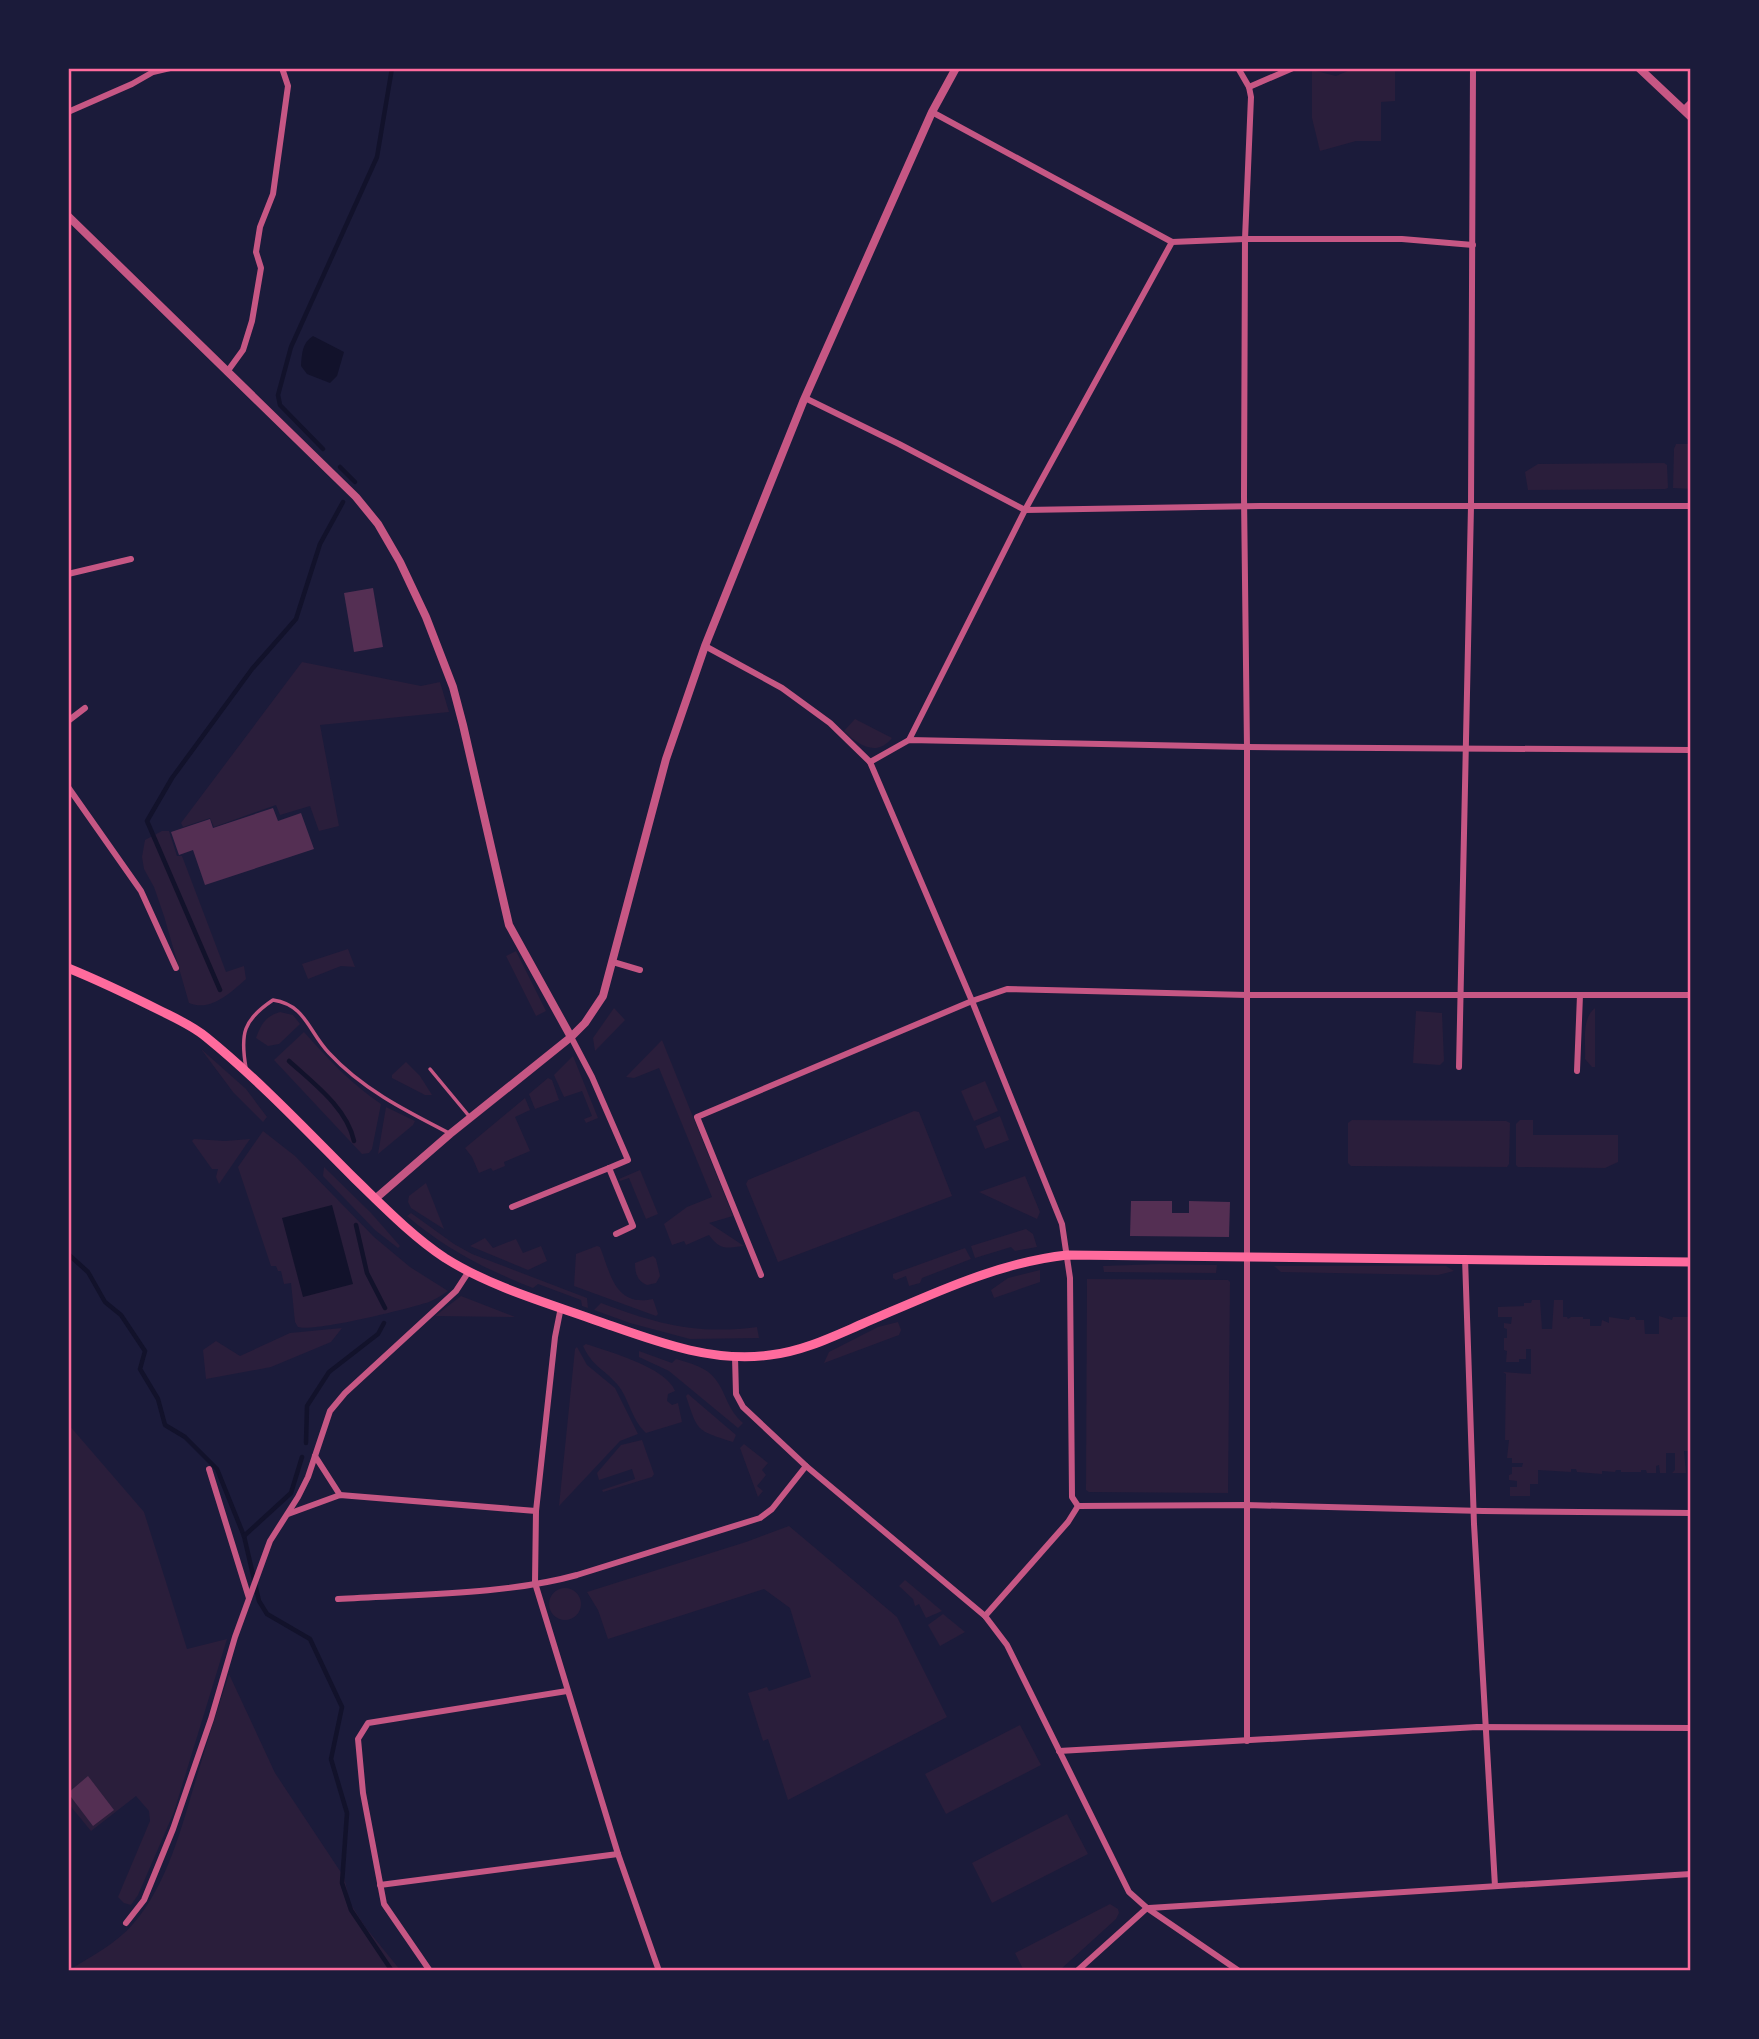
<svg xmlns="http://www.w3.org/2000/svg" width="1759" height="2039" font-family="Lato,sans-serif">
<style>
.green{fill:#2a1e3b}
.water{fill:#12122b}
.lines{fill:none;stroke-linecap:round;stroke-linejoin:round}
.stream{stroke:#12122b;stroke-width:4.5}
.building{fill:#542f53}
.service{stroke:#c65784;stroke-width:3.5}
.minor{stroke:#c65784;stroke-width:6}
.tertiary{stroke:#c65784;stroke-width:8}
.secondary{stroke:#ff6b9d;stroke-width:9}
.neatline{fill:none;stroke:#ff6b9d;stroke-width:2.5}
</style>
<rect width="100%" height="100%" fill="#1b1b3a"/>
<!-- green -->
<g class="green">
<polygon points="1355,68 1395,68 1395,101 1381,102 1381,141 1356,141 1320,151 1312,118 1312,70 1336,76"/>
<polygon points="1676,444 1691,444 1691,489 1673,488 1674,449"/>
<polygon points="1664,463 1667,465 1668,488 1665,489 1528,490 1525,472 1538,464"/>
<polygon points="302,662 421,686 440,682 449,712 320,725 339,826 319,831 310,806 280,815 276,805 214,827 210,818 183,827 181,823"/>
<path d="M 855,719 L 892,738 C 876,758 857,744 844,731 Z"/>
<path d="M 162,831 L 169,831 L 177,856 L 182,856 L 226,972 L 244,966 L 246,979 C 230,993 211,1012 189,1003 L 164,916 L 154,887 L 144,869 L 142,857 L 145,840 Z"/>
<polygon points="348,949 355,967 341,966 308,979 302,964"/>
<polygon points="516,951 546,1011 536,1016 506,956"/>
<polygon points="614,1008 625,1020 595,1051 593,1038"/>
<path d="M 1595,1008 L 1595,1067 L 1592,1067 L 1585,1059 C 1586,1043 1581,1019 1595,1008 Z"/>
<polygon points="1416,1011 1442,1013 1444,1061 1440,1065 1413,1063"/>
<path d="M 280,1012 L 293,1015 L 300,1024 L 279,1044 L 268,1046 L 256,1038 C 261,1024 266,1016 280,1012 Z"/>
<path d="M 304,1032 C 328,1059 351,1084 381,1104 L 372,1149 L 369,1153 L 362,1154 L 274,1060 Z"/>
<path d="M 662,1040 L 733,1216 L 709,1223 L 744,1246 C 726,1248 721,1251 709,1235 L 686,1245 L 684,1241 L 672,1245 L 664,1224 L 687,1207 L 712,1197 L 659,1068 L 634,1078 L 626,1077 Z"/>
<polygon points="201,1049 246,1089 267,1117 263,1122 233,1092"/>
<polygon points="573,1056 598,1118 586,1123 584,1119 592,1116 582,1091 564,1097 554,1075"/>
<polygon points="406,1062 420,1076 432,1095 425,1095 392,1078 392,1075"/>
<polygon points="548,1078 552,1080 559,1100 535,1109 529,1094"/>
<polygon points="985,1081 998,1111 974,1121 961,1091"/>
<polygon points="525,1098 530,1110 515,1117 530,1151 504,1162 505,1166 493,1171 491,1168 479,1173 472,1157 465,1148"/>
<polygon points="386,1107 415,1121 413,1125 378,1154"/>
<polygon points="914,1111 919,1112 952,1196 778,1262 746,1184 748,1180"/>
<polygon points="1000,1116 1009,1140 985,1149 976,1126"/>
<polygon points="1352,1120 1506,1121 1510,1123 1509,1164 1507,1167 1351,1166 1348,1163 1348,1123"/>
<polygon points="1520,1120 1533,1120 1533,1135 1618,1135 1618,1162 1605,1168 1518,1167 1516,1165 1516,1124"/>
<path d="M 263,1131 L 295,1156 L 374,1237 L 410,1267 L 448,1291 C 442,1295 436,1299 429,1302 C 407,1309 316,1332 298,1327 L 295,1322 L 291,1283 L 284,1284 L 281,1271 L 278,1271 L 276,1266 L 271,1266 L 238,1167 Z"/>
<polygon points="194,1139 225,1141 250,1139 219,1184 216,1177 218,1169 212,1169 192,1141"/>
<polygon points="324,1167 371,1213 400,1246 398,1248 375,1230 323,1176"/>
<polygon points="640,1170 658,1214 646,1219 629,1178 620,1181 619,1179"/>
<polygon points="1025,1176 1040,1212 1037,1219 979,1192"/>
<polygon points="426,1183 444,1229 411,1208 408,1202 409,1196"/>
<path d="M 411,1213 L 454,1244 L 472,1254 L 587,1298 L 588,1308 L 582,1306 L 581,1300 L 538,1284 L 533,1288 C 485,1269 447,1250 407,1216 Z"/>
<polygon points="1026,1229 1033,1234 1037,1247 1015,1251 1011,1247 975,1258 971,1246"/>
<polygon points="485,1238 493,1248 516,1239 523,1253 541,1246 547,1261 528,1270 470,1246"/>
<path d="M 597,1246 L 600,1247 C 611,1275 615,1307 653,1299 L 658,1314 L 656,1316 L 574,1286 L 576,1254 Z"/>
<polygon points="965,1248 971,1259 922,1278 920,1283 909,1286 906,1276 896,1280 893,1278 893,1274"/>
<path d="M 653,1256 L 656,1259 L 660,1276 L 656,1283 L 647,1285 C 636,1281 635,1270 635,1263 Z"/>
<polygon points="1160,1264 1217,1265 1216,1273 1104,1272 1103,1266"/>
<polygon points="1274,1266 1446,1266 1454,1271 1438,1275 1281,1272"/>
<polygon points="1040,1270 1040,1282 994,1298 991,1290 1008,1278"/>
<polygon points="1087,1279 1228,1280 1230,1282 1228,1493 1089,1492 1086,1490"/>
<polygon points="461,1296 515,1317 435,1316"/>
<polygon points="1532,1300 1540,1300 1542,1329 1552,1329 1554,1300 1563,1300 1563,1317 1567,1317 1568,1319 1571,1317 1583,1317 1583,1319 1590,1319 1590,1326 1601,1326 1602,1320 1609,1323 1609,1317 1629,1320 1630,1317 1635,1317 1636,1320 1644,1320 1645,1334 1659,1334 1659,1316 1672,1320 1673,1317 1691,1317 1691,1451 1684,1451 1686,1473 1672,1473 1675,1470 1675,1453 1666,1453 1666,1473 1660,1473 1659,1465 1656,1466 1656,1473 1647,1473 1646,1470 1641,1470 1641,1472 1621,1472 1621,1470 1616,1470 1615,1472 1602,1471 1602,1474 1577,1472 1576,1469 1571,1469 1571,1472 1538,1470 1538,1484 1530,1484 1530,1496 1510,1496 1510,1487 1517,1487 1517,1481 1509,1480 1509,1475 1512,1474 1512,1467 1522,1467 1523,1463 1512,1463 1512,1458 1507,1458 1509,1440 1505,1440 1506,1374 1503,1372 1531,1374 1531,1349 1526,1349 1526,1359 1519,1359 1519,1362 1506,1362 1507,1351 1504,1350 1504,1338 1507,1338 1507,1329 1504,1328 1504,1323 1511,1324 1512,1317 1498,1317 1498,1307 1524,1306 1524,1303 1531,1303"/>
<path d="M 601,1303 C 657,1324 697,1335 757,1327 L 759,1338 L 690,1339 L 630,1323 L 594,1310 Z"/>
<polygon points="898,1322 901,1330 899,1335 824,1363 829,1352 878,1327"/>
<polygon points="342,1328 331,1342 271,1367 206,1379 203,1350 216,1341 240,1356 290,1333"/>
<path d="M 586,1344 C 609,1352 666,1367 675,1391 L 668,1394 L 667,1401 L 672,1405 L 678,1403 L 682,1422 L 646,1433 C 631,1419 629,1398 617,1384 C 603,1368 593,1367 583,1346 Z"/>
<polygon points="577,1347 587,1365 615,1388 638,1434 620,1441 559,1506 575,1349"/>
<path d="M 639,1351 L 672,1363 L 676,1359 C 690,1363 707,1367 716,1380 C 727,1395 727,1409 743,1423 L 738,1428 L 669,1371 L 639,1357 Z"/>
<path d="M 688,1394 L 736,1435 L 733,1442 C 696,1430 698,1432 686,1396 Z"/>
<polygon points="68,1424 144,1512 187,1649 227,1639 174,1812 138,1895 131,1905 124,1903 118,1897 150,1821 149,1811 136,1796 91,1831 68,1803"/>
<polygon points="642,1440 654,1474 652,1477 603,1492 602,1490 635,1479 632,1469 599,1480 597,1473 621,1445"/>
<polygon points="744,1444 768,1463 762,1470 766,1475 757,1486 763,1491 758,1497 740,1448"/>
<polygon points="789,1526 897,1617 947,1717 788,1800 768,1739 763,1741 748,1693 767,1687 769,1691 811,1677 790,1608 764,1589 608,1639 598,1610 587,1592 746,1542"/>
<polygon points="905,1580 942,1611 926,1618 919,1604 915,1606 913,1599 899,1586"/>
<circle cx="565" cy="1604" r="16"/>
<polygon points="943,1614 965,1632 940,1646 928,1625"/>
<path d="M 229,1674 L 275,1773 L 344,1877 L 350,1903 L 366,1928 L 401,1971 L 68,1971 C 90,1957 116,1944 133,1924 C 168,1884 182,1825 197,1776 C 207,1742 218,1708 229,1674 Z"/>
<polygon points="1020,1725 1041,1765 946,1814 925,1774"/>
<polygon points="1067,1814 1088,1854 992,1903 972,1863"/>
<polygon points="1110,1904 1118,1909 1119,1913 1116,1919 1061,1969 1058,1971 1024,1971 1015,1953"/>
</g>
<!-- water -->
<g class="water">
<path d="M 313,336 L 344,352 L 337,376 L 330,383 L 307,374 L 301,366 C 302,353 302,343 313,336 Z"/>
<polygon points="332,1205 353,1284 303,1297 282,1218"/>
</g>
<g class="lines">
<!-- stream -->
<g class="stream">
<polyline points="323,449 280,405 278,395 291,347 377,157 392,68"/>
<polyline points="340,467 355,482"/>
<polyline points="220,990 147,821 172,778 252,669 296,619 320,544 343,502"/>
<path d="M 289,1061 C 313,1083 347,1108 354,1141"/>
<polyline points="356,1225 367,1273 385,1308"/>
<polyline points="68,1254 88,1272 105,1302 121,1315 145,1351 140,1369 158,1399 165,1425 185,1437 217,1469 244,1536 259,1601 267,1614 310,1639 342,1707 331,1759 347,1813 342,1883 351,1910 392,1971"/>
<polyline points="306,1443 307,1406 329,1372 378,1334 384,1323"/>
<polyline points="244,1536 291,1493 302,1457"/>
</g>
</g>
<!-- building -->
<g class="building">
<polygon points="373,588 383,647 354,652 344,593"/>
<polygon points="273,808 278,821 301,813 314,849 205,885 193,850 179,855 171,832 210,819 213,828"/>
<polygon points="1131,1201 1172,1201 1172,1213 1189,1213 1189,1201 1230,1202 1229,1237 1130,1236"/>
<polygon points="88,1776 114,1810 93,1826 68,1793"/>
</g>
<g class="lines">
<!-- service -->
<g class="service">
<path d="M 246,1068 C 240,1034 243,1020 273,1000 C 306,1005 308,1031 329,1053 C 362,1089 406,1111 449,1133"/>
<polyline points="430,1069 469,1116"/>
</g>
<!-- minor -->
<g class="minor">
<polyline points="1238,68 1249,87 1251,97 1245,239 1244,497 1247,747 1247,1741"/>
<polyline points="1249,87 1293,68"/>
<polyline points="1683,110 1691,102"/>
<polyline points="68,112 132,84 153,72 170,68"/>
<polyline points="932,112 1172,242 1245,239 1402,239 1473,245"/>
<polyline points="227,372 243,350 252,321 261,268 256,252 260,227 273,194 288,86 282,68"/>
<polyline points="805,398 899,444 1025,510 1260,506 1691,506"/>
<polyline points="68,574 131,559"/>
<polyline points="705,646 782,688 830,723 870,762 972,1001 1062,1224 1070,1278 1072,1497 1078,1506"/>
<polyline points="68,721 85,708"/>
<polyline points="909,740 1025,510 1172,242"/>
<polyline points="870,762 909,740 1247,747 1691,750"/>
<polyline points="68,787 141,891 176,968"/>
<polyline points="613,962 640,970"/>
<polyline points="571,1037 592,1077 628,1160 609,1168 633,1226 616,1234"/>
<polyline points="1459,1067 1471,506 1473,68"/>
<polyline points="1577,1071 1580,995"/>
<polyline points="512,1207 609,1168"/>
<polyline points="1465,1258 1474,1524 1495,1886"/>
<polyline points="761,1275 697,1117 972,1001 1007,989 1247,995 1691,995"/>
<polyline points="561,1307 555,1337 536,1511 535,1583 618,1854 659,1971"/>
<polyline points="735,1357 736,1394 743,1407 806,1466 985,1616 1007,1645 1129,1892 1147,1908 1239,1971"/>
<polyline points="315,1456 340,1495"/>
<polyline points="209,1469 249,1598"/>
<polyline points="1078,1506 1246,1505 1483,1511 1691,1513"/>
<polyline points="288,1514 340,1495 536,1511"/>
<path d="M 338,1599 C 414,1594 505,1595 577,1575 L 760,1518 L 772,1509 L 806,1466"/>
<polyline points="985,1616 1068,1522 1078,1506"/>
<polyline points="1059,1751 1477,1727 1691,1728"/>
<polyline points="380,1885 618,1854"/>
<polyline points="1149,1908 1691,1874"/>
<polyline points="126,1923 144,1900 173,1829 211,1719 235,1637 270,1541 298,1497 308,1477 330,1411 345,1393 456,1291 469,1271"/>
<polyline points="430,1971 384,1904 363,1793 358,1739 368,1723 567,1691"/>
<polyline points="1077,1971 1147,1908"/>
</g>
<!-- tertiary -->
<g class="tertiary">
<polyline points="1639,68 1691,117"/>
<polyline points="68,216 356,497 378,524 400,562 426,617 453,687 463,725 509,925 571,1037"/>
<polyline points="375,1199 450,1134 571,1037 585,1023 603,996 666,759 705,646 803,402 932,112 956,68"/>
</g>
<!-- secondary -->
<path class="secondary" d="M 68,968 C 100,981 131,996 161,1011 C 177,1019 193,1026 206,1037 C 259,1080 307,1131 355,1179 C 383,1206 412,1236 445,1258 C 494,1289 555,1305 609,1325 C 660,1343 715,1363 770,1355 C 803,1351 832,1337 862,1324 C 928,1296 995,1263 1067,1255 L 1691,1262"/>
</g>
<!-- border -->
<rect width="1759" height="2039" fill="none" stroke="#1b1b3a" stroke-width="140"/>
<rect x="70" y="70" width="1619" height="1899" class="neatline"/>
</svg>
